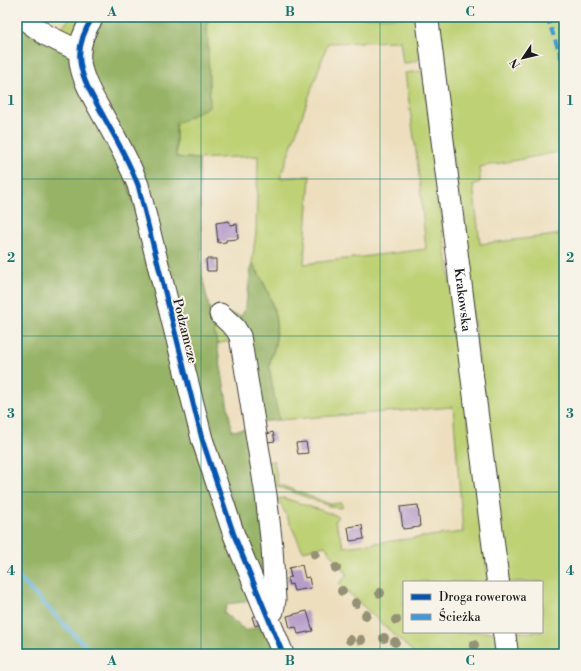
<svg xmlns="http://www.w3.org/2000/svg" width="581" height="671" font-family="'Libre Bodoni',serif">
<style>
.green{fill:#bed175;stroke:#6d7648}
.forest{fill:#96b366;stroke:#596841}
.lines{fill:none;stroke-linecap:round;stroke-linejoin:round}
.stream{stroke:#6ab8e4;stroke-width:4}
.building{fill:#b79dca}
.minor-casing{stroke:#3b3934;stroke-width:23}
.major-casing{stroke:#3b3934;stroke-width:24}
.minor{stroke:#fff;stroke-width:21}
.major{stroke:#fff;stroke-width:22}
.quiet{stroke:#3c9bdf;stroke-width:4;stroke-dasharray:8 4;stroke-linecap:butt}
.cycleway-casing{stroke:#f7f3e8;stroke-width:8}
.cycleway{stroke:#0057b8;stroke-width:5}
.tree{fill:#959174}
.grid{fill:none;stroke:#0f766e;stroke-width:1;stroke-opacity:0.55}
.labels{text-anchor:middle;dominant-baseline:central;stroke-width:4;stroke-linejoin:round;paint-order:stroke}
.street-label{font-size:13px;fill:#1c1c1c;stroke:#f7f3e8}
.neatline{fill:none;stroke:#0f766e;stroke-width:1.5}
.grid-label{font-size:13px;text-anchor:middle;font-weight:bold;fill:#0f766e}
</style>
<rect width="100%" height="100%" fill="#f7f3e8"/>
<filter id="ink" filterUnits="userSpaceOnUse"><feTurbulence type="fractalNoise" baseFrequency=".025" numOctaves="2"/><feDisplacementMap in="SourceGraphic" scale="8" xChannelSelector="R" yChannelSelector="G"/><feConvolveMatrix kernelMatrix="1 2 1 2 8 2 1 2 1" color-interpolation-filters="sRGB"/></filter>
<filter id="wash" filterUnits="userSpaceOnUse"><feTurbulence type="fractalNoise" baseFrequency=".012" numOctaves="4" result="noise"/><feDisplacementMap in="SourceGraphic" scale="16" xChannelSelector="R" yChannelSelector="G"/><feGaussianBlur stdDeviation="0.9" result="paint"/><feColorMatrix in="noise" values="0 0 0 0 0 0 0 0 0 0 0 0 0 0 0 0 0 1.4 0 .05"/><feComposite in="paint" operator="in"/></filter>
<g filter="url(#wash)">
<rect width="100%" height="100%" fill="#eddfbe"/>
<!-- green -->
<g class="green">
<polygon points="71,17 86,17 76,35 71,35 61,28"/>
<path d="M 207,17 L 418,17 C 419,25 425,54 419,59 C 415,62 408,63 403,63 L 400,41 L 328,43 L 280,178 L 310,176 L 304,264 L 426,249 L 418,167 L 405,73 L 420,71 L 423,73 L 489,582 L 404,582 L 404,632 L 495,632 L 498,654 L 415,654 L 339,584 L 347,574 L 325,546 L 303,551 L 280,502 L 270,504 L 278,499 L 284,498 L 338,516 L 335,521 L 344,547 L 463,532 L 453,407 L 279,420 C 277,408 268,372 270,363 C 270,357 274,351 275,345 C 281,316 267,286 252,262 L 256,232 L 258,156 L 199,159 L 176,157 L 176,124 Z"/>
<polygon points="435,17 564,17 564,151 480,167 480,182 473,185 480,244 564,234 564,653 516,654 513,632 542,632 542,582 507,582"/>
<polygon points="209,308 214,310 234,340 217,344"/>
<polygon points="274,461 278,484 330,504 342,503 342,508 332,507 274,485 264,462"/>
</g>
<!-- forest -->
<g class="forest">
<polygon points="101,17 207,17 210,106 176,124 176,157 199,159 202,275 217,344 232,431 251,428 266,561 257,577 86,57"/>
<polygon points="17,19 71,55 120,159 251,601 228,604 224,613 246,631 265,624 277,654 17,654"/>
<path d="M 252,262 C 267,286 281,316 275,345 C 274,351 270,357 270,363 C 268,372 277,408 279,420 L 259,422 L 225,313 L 242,316 L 246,305 Z"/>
</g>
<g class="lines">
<!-- stream -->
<polyline class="stream" points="17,576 93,654"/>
</g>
<g id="blocks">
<!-- building -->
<g class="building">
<polygon points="229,221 230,225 237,224 238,239 226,240 226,242 218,243 216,223"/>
<polygon points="206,259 216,259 216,271 207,271"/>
<polygon points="273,432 275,441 268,442 267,434"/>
<polygon points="306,442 308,453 298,454 296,443"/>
<polygon points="418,505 420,527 403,529 400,507"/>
<polygon points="362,525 364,539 350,541 348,527"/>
<polygon points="302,565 305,578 309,577 311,588 294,591 292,584 289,585 287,578 291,577 289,568"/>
<polygon points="307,611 313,631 298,634 296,627 290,628 287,616"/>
<polygon points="257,615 261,624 255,626 252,617"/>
</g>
</g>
</g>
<g filter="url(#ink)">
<use href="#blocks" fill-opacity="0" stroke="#3b3934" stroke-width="1"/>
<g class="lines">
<!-- minor casing -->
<g class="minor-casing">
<g id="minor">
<polyline points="21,17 46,35 79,51"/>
<path d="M 93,17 C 66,57 85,82 105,119 C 117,140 129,162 138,185 L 202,439 L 234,535 L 283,654"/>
<polyline points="220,314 235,328 240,336 266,495 272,547 275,600 273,611 267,614"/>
</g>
</g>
<!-- major casing -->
<g class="major-casing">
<g id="major">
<path id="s1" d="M 427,17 L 498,582"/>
<polyline points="504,632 507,654"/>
</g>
</g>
<!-- minor -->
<use href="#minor" class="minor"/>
<!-- major -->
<use href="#major" class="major"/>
<!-- quiet -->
<polyline class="quiet" points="547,17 564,65"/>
<!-- cycleway casing -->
<g class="cycleway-casing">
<path id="cycleway" d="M 93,17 C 66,57 85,82 105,119 C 117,140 129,162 138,185 L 202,439 L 234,535 L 283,654"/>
</g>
<!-- cycleway -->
<use href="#cycleway" class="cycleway"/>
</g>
<!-- trees -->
<g class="tree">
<circle cx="315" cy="554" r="5"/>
<circle cx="336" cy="568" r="5"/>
<circle cx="342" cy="591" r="5"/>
<circle cx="380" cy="593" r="5"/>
<circle cx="356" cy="603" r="5"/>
<circle cx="366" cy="615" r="5"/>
<circle cx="396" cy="620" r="5"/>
<circle cx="384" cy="638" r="5"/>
<circle cx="350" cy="640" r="5"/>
<circle cx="361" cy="640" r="5"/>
<circle cx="395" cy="642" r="5"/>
<circle cx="474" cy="645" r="5"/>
</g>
</g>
<!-- grid -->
<path class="grid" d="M 201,17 L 201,654M 380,17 L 380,654M 17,179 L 564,179M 17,336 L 564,336M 17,492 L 564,492"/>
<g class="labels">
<!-- street labels -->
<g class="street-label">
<text stroke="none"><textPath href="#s1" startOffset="285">Krakowska</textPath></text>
<text transform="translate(185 331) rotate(76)">Podzamcze</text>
</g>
</g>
<!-- margin -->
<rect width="581" height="671" fill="none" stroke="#f7f3e8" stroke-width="44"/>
<!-- legend -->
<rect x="403" y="581" width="140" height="52" fill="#f7f3e8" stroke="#9f9d96"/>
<rect x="411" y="594" width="20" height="6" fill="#0057b8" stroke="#9f9d96"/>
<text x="439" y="601" font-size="12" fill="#1c1c1c">Droga rowerowa</text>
<rect x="411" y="614" width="20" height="6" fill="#3c9bdf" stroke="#9f9d96"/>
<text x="439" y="621" font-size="12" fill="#1c1c1c">Ścieżka</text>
<!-- north arrow -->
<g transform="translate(523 58) rotate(235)" stroke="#f7f3e8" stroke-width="3" paint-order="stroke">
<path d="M0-3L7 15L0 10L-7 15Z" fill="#1c1c1c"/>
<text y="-6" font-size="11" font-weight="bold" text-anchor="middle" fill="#1c1c1c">N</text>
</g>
<rect x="22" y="22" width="537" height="627" class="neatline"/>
<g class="grid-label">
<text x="112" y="16">A</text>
<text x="290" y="16">B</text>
<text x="470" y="16">C</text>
<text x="11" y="105">1</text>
<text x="570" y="105">1</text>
<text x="11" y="262">2</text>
<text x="570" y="262">2</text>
<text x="11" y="418">3</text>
<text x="570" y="418">3</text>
<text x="11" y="575">4</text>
<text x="570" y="575">4</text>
<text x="112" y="665">A</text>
<text x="290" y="665">B</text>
<text x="470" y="665">C</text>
</g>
</svg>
